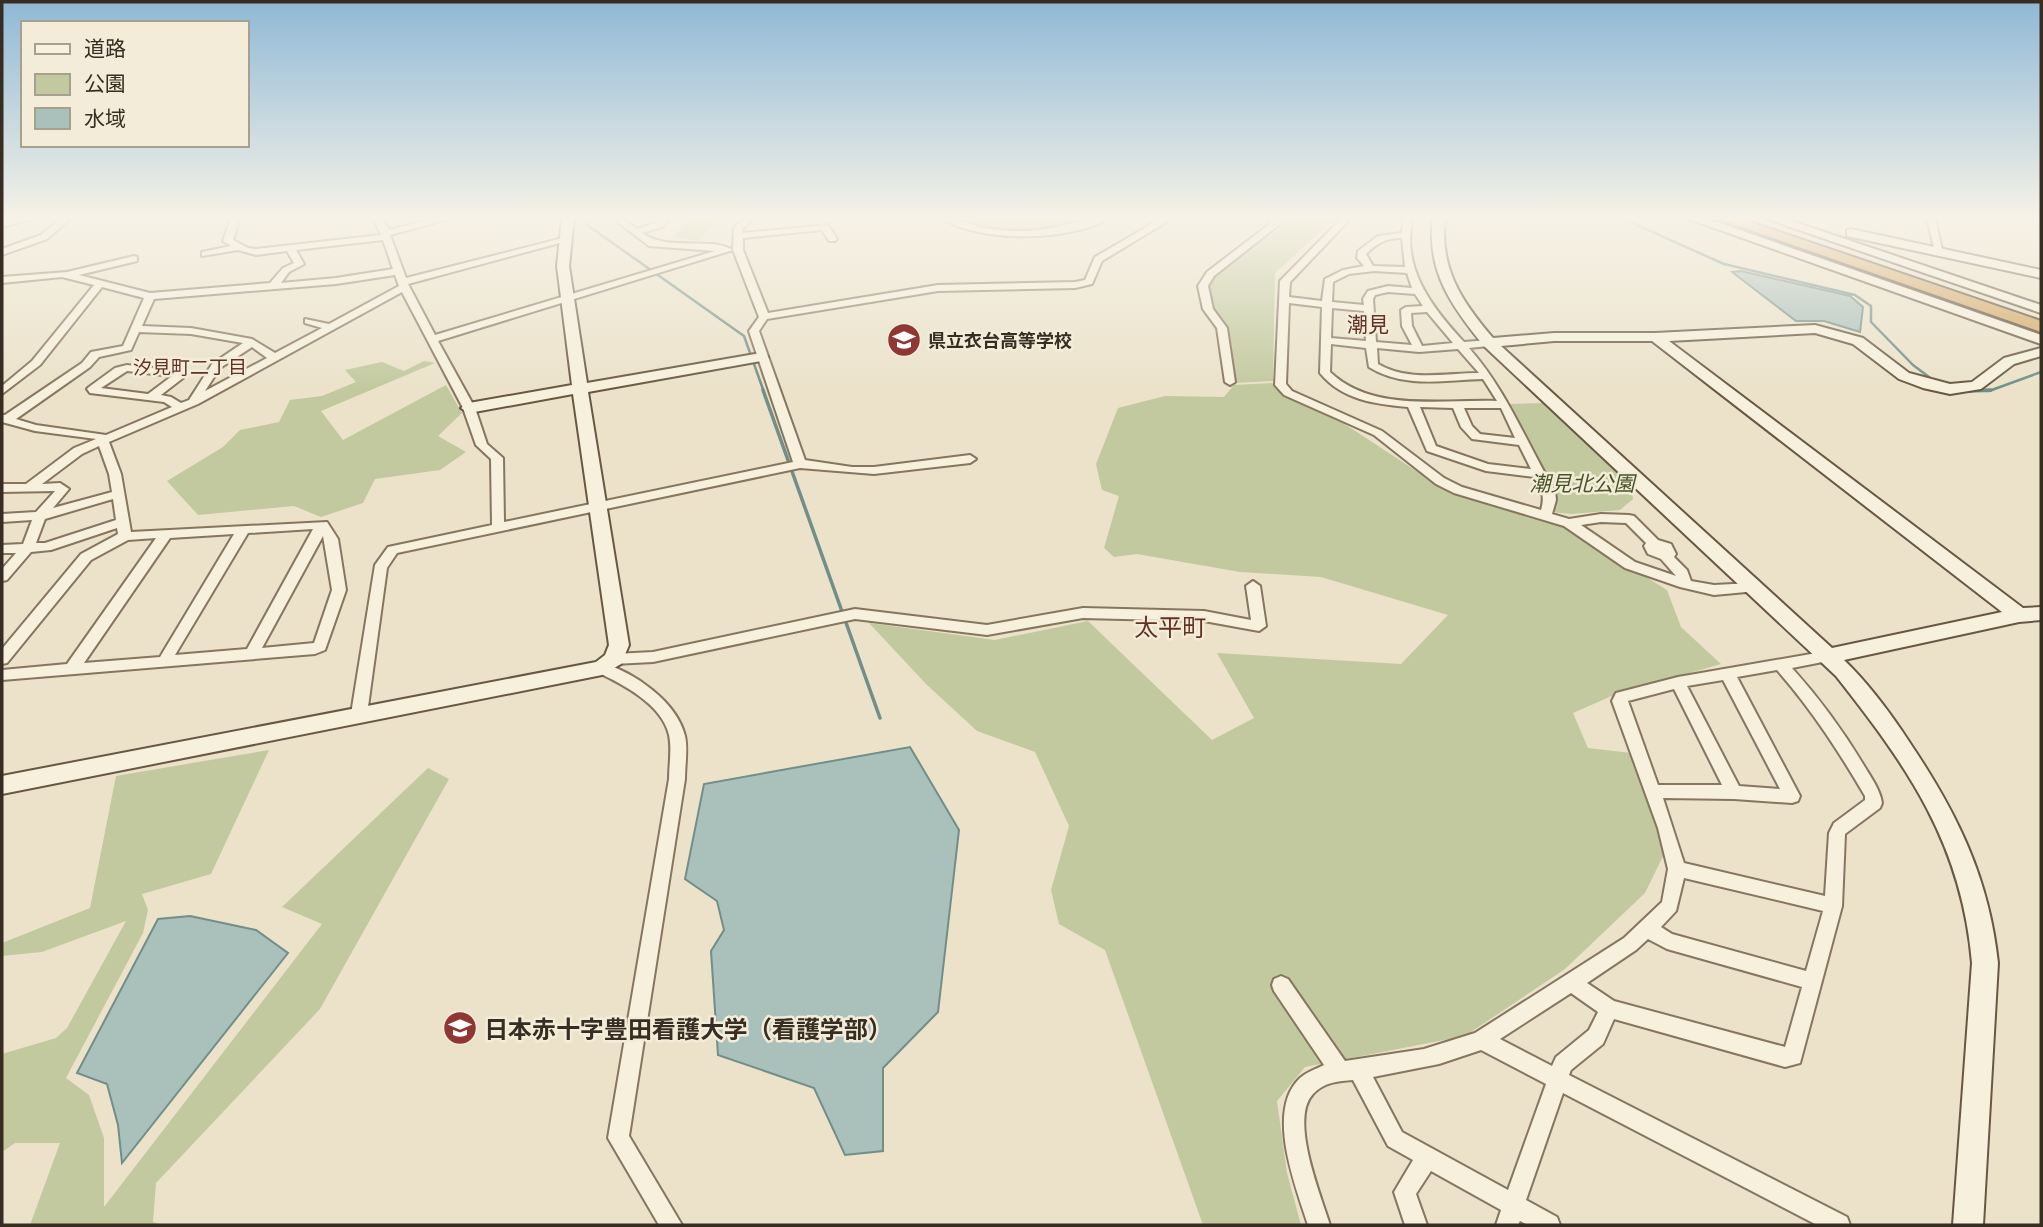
<svg xmlns="http://www.w3.org/2000/svg" width="2043" height="1227" font-family="'Playfair Display','Noto Sans JP',serif">
<style>
.green{fill:#c2c99e}
.water{fill:#aac0ba;stroke:#718e88;stroke-width:2}
.lines{fill:none;stroke-linecap:round;stroke-linejoin:round}
.stream-far1{stroke:#718e88;stroke-width:2.5}
.stream{stroke:#718e88;stroke-width:3.5}
.street-casing{stroke:#86755f;stroke-width:4}
.secondary-casing{stroke:#685742;stroke-width:4}
.highway-casing{stroke:#543;stroke-width:4}
.street{fill:#f6f0dc;fill-rule:evenodd}
.secondary{fill:#f6f0dc;fill-rule:evenodd}
.highway{fill:#d2a562;fill-rule:evenodd}
.labels{text-anchor:middle;dominant-baseline:central;stroke-width:5;stroke-linejoin:round;paint-order:stroke}
.far-poi-label{font-size:18px;font-weight:bold;fill:#382d22;stroke:#f3ecd8;text-anchor:start}
.far-neighbourhood-label{font-size:19px;fill:#613324;stroke:#f3ecd8}
.far-quarter-label{font-size:21px;fill:#613324;stroke:#f3ecd8}
.park-label{font-size:21px;font-style:italic;fill:#47532a;stroke:#f3ecd8}
.quarter-label{font-size:24px;fill:#613324;stroke:#f3ecd8}
.near-poi-label{font-size:24px;font-weight:bold;fill:#382d22;stroke:#f3ecd8;text-anchor:start}
</style>
<rect width="100%" height="100%" fill="#ebe2c9"/>
<!-- green -->
<g class="green">
<polygon points="691,218 720,218 698,241 673,237"/>
<path d="M 949,218 L 1098,218 C 1082,220 1070,226 1056,229 C 1020,236 983,234 949,218 Z"/>
<polygon points="1294,218 1336,218 1275,273 1273,381 1235,383 1227,329 1211,307 1205,286 1213,277"/>
<polygon points="424,361 435,363 321,411 343,440 446,385 462,413 438,436 466,452 440,470 375,479 363,503 321,517 294,506 198,515 167,481 223,447 240,430 279,422 290,400 322,396 356,382 345,370 382,362 404,371"/>
<polygon points="1272,383 1291,400 1343,423 1444,489 1546,519 1578,535 1667,590 1681,627 1721,664 1614,695 1573,713 1588,748 1631,753 1665,852 1645,893 1565,969 1465,1036 1305,1067 1277,1101 1287,1173 1301,1225 1203,1225 1105,950 1059,924 1051,890 1069,826 1035,752 977,731 926,684 869,623 995,640 1088,621 1212,740 1254,718 1217,653 1401,664 1448,615 1321,577 1240,572 1137,554 1114,557 1104,548 1119,496 1102,490 1096,464 1118,408 1165,396 1224,397 1234,385"/>
<polygon points="1545,403 1631,485 1633,499 1620,510 1571,514 1552,512 1510,404"/>
<polygon points="269,750 211,874 142,894 148,910 143,933 66,1078 89,1095 104,1138 104,1207 322,924 282,907 428,768 449,779 320,1009 156,1183 153,1222 162,1225 30,1225 60,1143 15,1143 2,1152 2,1054 56,1038 67,1028 126,921 42,952 2,956 2,943 90,908 116,776"/>
</g>
<!-- water -->
<g class="water">
<polygon points="1741,271 1850,296 1863,307 1860,332 1824,321 1796,321 1732,272"/>
<polygon points="910,747 959,830 938,1012 883,1068 883,1151 845,1155 814,1088 718,1055 711,951 724,930 717,901 685,879 704,784"/>
<polygon points="190,916 256,930 288,953 122,1163 118,1125 107,1084 77,1073 158,919"/>
</g>
<g class="lines">
<!-- stream-far1 -->
<g class="stream-far1">
<polyline points="1621,218 1724,264 1855,295 1871,306 1871,322 1913,365 1933,380"/>
<polyline points="583,222 744,336 764,392"/>
<polyline points="1963,391 1989,391 2041,372"/>
</g>
<!-- stream -->
<g class="stream">
<polyline points="763,390 880,718"/>
<polyline points="1963,391 1991,390"/>
</g>
<!-- street casing -->
<g class="street-casing">
<g id="street">
<polygon points="16,218 35,218 2,227 2,221"/>
<polygon points="61,218 71,218 47,239 2,255 2,249 41,235"/>
<path d="M 231,218 L 240,218 L 233,240 L 248,248 L 256,249 L 381,235 L 373,218 L 382,218 L 389,230 L 437,218 L 453,218 L 390,235 L 406,278 L 567,237 L 567,241 L 408,284 L 435,335 L 715,251 L 649,246 L 612,218 L 622,218 L 637,229 L 656,223 L 661,218 L 670,218 L 662,227 L 642,233 C 669,252 708,236 733,250 L 734,228 L 745,218 L 755,218 L 742,229 L 742,233 L 828,225 L 837,239 L 835,241 L 829,241 L 822,230 L 743,238 L 743,250 L 768,313 L 938,285 L 1075,282 L 1085,280 L 1095,257 L 1162,218 L 1173,218 L 1102,261 L 1092,284 L 1075,288 L 938,291 L 767,319 L 759,331 L 805,460 L 852,467 L 874,467 L 970,455 L 976,459 L 970,463 L 874,474 L 800,468 L 397,553 L 387,568 L 367,714 L 364,718 L 354,718 L 351,714 L 375,565 L 388,547 L 492,525 L 491,459 L 476,445 L 463,408 L 402,292 L 198,404 L 109,442 L 121,474 L 131,532 L 327,522 L 338,539 L 346,590 L 325,650 L 315,654 L 2,680 L 2,670 L 67,664 L 156,538 L 128,540 L 91,560 L 7,663 L 2,664 L 2,649 L 81,554 L 118,534 L 117,528 L 51,550 L 31,552 L 7,580 L 2,581 L 2,569 L 16,553 L 2,553 L 2,545 L 23,544 L 32,520 L 2,522 L 2,514 L 36,512 L 55,491 L 2,492 L 2,484 L 26,484 L 74,448 L 96,439 L 35,431 L 2,422 L 2,415 L 5,415 L 82,363 L 91,352 L 123,346 L 144,298 L 102,287 L 40,365 L 2,394 L 2,386 L 32,361 L 94,285 L 62,277 L 2,283 L 2,277 L 67,272 L 134,256 L 137,257 L 137,261 L 79,275 L 150,293 L 270,283 L 283,268 L 294,263 L 287,251 L 256,255 L 238,250 L 202,256 L 202,252 L 231,246 L 223,241 ZM 383,240 L 393,269 L 336,278 L 281,283 L 289,272 L 304,264 L 296,250 ZM 733,250 L 759,317 L 749,331 L 793,462 L 504,522 L 503,458 L 487,444 L 475,408 L 438,341 ZM 395,275 L 399,286 L 329,324 L 305,319 L 305,323 L 322,328 L 275,353 L 252,339 L 191,328 L 142,326 L 154,299 L 336,284 ZM 139,332 L 191,334 L 243,343 L 212,364 L 189,400 L 181,403 L 171,397 L 161,395 L 183,378 L 184,376 L 182,371 L 127,365 L 115,368 L 89,387 L 87,389 L 90,393 L 164,402 L 172,407 L 106,435 L 36,425 L 16,419 L 90,367 L 99,357 L 131,350 ZM 252,347 L 267,358 L 205,391 L 220,368 ZM 127,371 L 172,376 L 148,394 L 101,388 ZM 99,446 L 109,474 L 112,492 L 53,508 L 69,489 L 60,483 L 42,484 L 82,454 ZM 113,499 L 116,520 L 45,543 L 36,543 L 45,519 ZM 313,529 L 247,649 L 175,655 L 248,533 ZM 234,534 L 160,657 L 84,663 L 170,538 ZM 323,536 L 332,590 L 314,643 L 262,648 Z"/>
<path d="M 941,218 C 956,218 969,224 984,228 C 997,230 1010,231 1023,231 C 1053,231 1081,218 1110,218 C 1069,242 981,243 941,218 Z"/>
<polygon points="1268,218 1277,218 1280,224 1214,276 1208,286 1213,309 1227,328 1235,382 1230,385 1225,382 1217,328 1203,309 1198,286 1207,272 1271,223"/>
<path d="M 1342,218 L 1351,218 L 1290,282 L 1289,297 L 1322,301 L 1325,279 L 1343,270 L 1364,266 L 1357,258 L 1358,251 L 1378,236 L 1402,233 L 1404,218 L 1413,218 C 1400,267 1433,309 1464,342 L 1489,340 L 1494,343 L 1489,346 L 1469,348 C 1507,391 1526,442 1555,491 L 1556,500 L 1552,514 L 1569,519 L 1601,514 L 1629,515 L 1634,516 L 1658,540 L 1671,544 L 1676,554 L 1674,557 L 1687,570 L 1691,581 L 1714,585 L 1752,583 L 1759,588 L 1757,591 L 1714,595 L 1680,587 L 1625,568 L 1564,526 L 1454,493 L 1436,484 L 1374,435 L 1284,395 L 1275,385 L 1280,281 ZM 1402,238 L 1405,267 L 1373,266 L 1366,254 C 1377,243 1386,238 1402,238 ZM 1374,271 L 1407,273 L 1412,288 L 1388,286 L 1368,291 L 1363,299 L 1364,305 L 1332,302 L 1333,282 L 1349,274 ZM 1388,292 L 1415,294 L 1423,306 L 1406,307 L 1401,310 L 1402,326 L 1412,345 L 1376,342 L 1373,299 L 1375,295 ZM 1289,303 L 1322,307 L 1320,373 C 1342,400 1375,404 1408,407 L 1427,451 L 1486,471 L 1535,477 C 1542,490 1545,496 1541,510 L 1462,487 L 1444,478 L 1382,431 L 1292,391 L 1286,384 ZM 1332,308 L 1364,311 L 1366,341 L 1331,338 ZM 1427,312 L 1453,343 L 1422,346 L 1412,326 L 1411,313 ZM 1331,344 L 1366,348 L 1369,367 C 1404,389 1445,380 1483,379 L 1497,401 C 1443,399 1373,413 1330,372 ZM 1377,348 L 1419,352 L 1458,349 L 1479,373 C 1445,373 1408,382 1378,364 ZM 1420,407 L 1453,408 L 1461,427 L 1472,439 L 1519,445 L 1531,469 L 1488,464 L 1436,446 ZM 1464,408 L 1501,408 L 1515,438 L 1480,434 L 1472,426 ZM 1601,522 L 1626,523 L 1646,543 L 1644,546 L 1648,554 L 1661,559 L 1676,576 L 1635,562 L 1581,525 Z"/>
<polygon points="1927,218 1935,218 1943,254 1935,252"/>
<polygon points="1253,581 1260,586 1266,626 1259,631 1204,621 1083,618 987,635 855,619 653,662 614,664 609,663 607,659 609,655 614,654 653,652 855,609 987,625 1083,608 1204,611 1251,620 1246,586"/>
<path d="M 1828,651 L 1833,652 L 1835,656 L 1833,660 L 1792,668 C 1819,698 1842,729 1863,764 C 1870,776 1880,789 1882,803 L 1880,808 L 1845,834 L 1842,906 L 1800,1063 L 1785,1067 L 1614,1019 L 1603,1044 L 1571,1070 L 1569,1075 L 1847,1217 L 1850,1225 L 1817,1225 L 1563,1093 L 1526,1200 L 1557,1217 L 1560,1225 L 1528,1225 L 1520,1221 L 1518,1225 L 1496,1225 L 1501,1210 L 1431,1171 L 1416,1194 L 1427,1225 L 1405,1225 L 1394,1192 L 1413,1160 L 1388,1146 L 1353,1080 C 1339,1081 1324,1082 1313,1094 C 1289,1119 1321,1196 1330,1225 L 1308,1225 C 1296,1187 1265,1111 1300,1078 C 1307,1072 1316,1069 1324,1065 L 1274,991 L 1272,985 L 1274,979 L 1281,976 L 1288,979 L 1345,1061 L 1424,1049 L 1475,1033 L 1624,938 L 1662,902 L 1668,869 L 1658,828 L 1612,701 L 1616,693 L 1678,677 ZM 1777,670 C 1812,710 1838,750 1865,796 L 1865,800 L 1834,823 L 1829,833 L 1825,896 L 1684,863 L 1663,798 L 1734,799 L 1792,803 L 1798,801 L 1800,796 L 1737,677 ZM 1723,680 L 1780,789 L 1739,786 L 1687,686 ZM 1674,689 L 1722,785 L 1658,785 L 1628,701 ZM 1684,878 L 1823,911 L 1806,971 L 1672,934 L 1661,927 L 1676,911 ZM 1648,939 L 1667,949 L 1802,987 L 1785,1047 L 1614,1001 L 1587,983 L 1636,950 ZM 1571,993 L 1598,1012 L 1589,1030 L 1556,1057 L 1552,1066 L 1500,1039 ZM 1481,1050 L 1546,1084 L 1508,1190 L 1402,1132 L 1373,1077 L 1439,1064 Z"/>
<path d="M 602,663 C 634,672 677,702 685,736 C 688,749 685,765 685,779 L 629,1136 L 682,1225 L 659,1225 L 608,1138 L 669,779 C 669,765 672,749 669,735 C 662,704 622,684 597,672 L 595,668 L 597,664 Z"/>
</g>
</g>
<!-- secondary casing -->
<g class="secondary-casing">
<g id="secondary">
<polygon points="562,218 574,218 569,266 587,383 761,353 768,357 761,361 588,392 629,645 621,664 602,675 2,794 2,776 596,662 605,655 609,645 573,394 469,413 461,408 469,403 572,385 557,266"/>
<path d="M 1433,218 L 1445,218 C 1439,268 1462,302 1493,338 L 1554,333 L 1655,333 L 1815,325 L 1863,338 L 1909,373 L 1950,384 L 1972,382 L 2004,358 L 2041,348 L 2041,356 L 2014,364 L 1981,389 L 1950,394 L 1923,388 L 1899,379 L 1853,344 L 1815,333 L 1669,341 L 2023,608 L 2041,607 L 2041,620 L 2019,622 L 1844,660 C 1869,684 1891,714 1910,743 C 1957,813 1989,878 1998,963 L 1983,1225 L 1953,1225 L 1972,963 C 1962,844 1908,767 1836,676 L 1484,346 C 1452,307 1426,271 1433,218 ZM 1554,341 L 1652,341 L 2002,612 L 1832,648 L 1501,346 Z"/>
<polygon points="1686,218 1705,218 2041,335 2041,344"/>
<polygon points="1764,218 1783,218 2041,305 2041,313"/>
<polygon points="1851,229 2041,270 2041,278 1847,236 1847,230"/>
</g>
</g>
<!-- highway casing -->
<g class="highway-casing">
<polygon id="highway" points="1716,218 1739,218 2041,321 2041,332"/>
</g>
<!-- street -->
<use href="#street" class="street"/>
<!-- secondary -->
<use href="#secondary" class="secondary"/>
<!-- highway -->
<use href="#highway" class="highway"/>
</g>
<!-- sky -->
<linearGradient id="sky" x2="0" y2="1"><stop stop-color="#8fb9d6"/><stop offset="0.56" stop-color="#f6f2e7"/><stop offset="1" stop-color="#f6f2e7" stop-opacity="0"/></linearGradient>
<rect width="2043" height="390" fill="url(#sky)"/>
<!-- icons -->
<defs>
<g id="school-disc" transform="scale(1.75)"><circle r="9.5" fill="#903734" stroke="#f3ecd8"/><path d="M0-5L7-2L0 1L-7-2ZM-4 1L0 2.5L4 1V4Q0 6-4 4Z" fill="#fff"/></g>
<g id="university-disc" transform="scale(1.75)"><circle r="9.5" fill="#903734" stroke="#f3ecd8"/><path d="M0-5L7-2L0 1L-7-2ZM-4 1L0 2.5L4 1V4Q0 6-4 4Z" fill="#fff"/></g>
</defs>
<g fill-rule="evenodd">
<use href="#school-disc" x="904" y="340"/>
<use href="#university-disc" x="460" y="1028"/>
</g>
<g class="labels">
<!-- far-poi labels -->
<g class="far-poi-label">
<text x="928" y="340">県立衣台高等学校</text>
</g>
<!-- far-neighbourhood labels -->
<g class="far-neighbourhood-label">
<text x="190" y="366">汐見町二丁目</text>
</g>
<!-- far-quarter labels -->
<g class="far-quarter-label">
<text x="1368" y="323">潮見</text>
</g>
<!-- park labels -->
<g class="park-label">
<text x="1582" y="482">潮見北公園</text>
</g>
<!-- quarter labels -->
<g class="quarter-label">
<text x="1170" y="626">太平町</text>
</g>
<!-- near-poi labels -->
<g class="near-poi-label">
<text x="484" y="1028">日本赤十字豊田看護大学（看護学部）</text>
</g>
</g>
<!-- border -->
<rect width="2043" height="1227" fill="none" stroke="#382d22" stroke-width="7"/>
<!-- legend -->
<rect x="21" y="21" width="228" height="126" fill="#f3ecd8" stroke="#a8a08f" stroke-width="2"/>
<rect x="35" y="44" width="35" height="10" fill="#f6f0dc" stroke="#a8a08f" stroke-width="2"/>
<text x="84" y="56" font-size="21" fill="#382d22">道路</text>
<rect x="35" y="74" width="35" height="21" fill="#c2c99e" stroke="#a8a08f" stroke-width="2"/>
<text x="84" y="91" font-size="21" fill="#382d22">公園</text>
<rect x="35" y="108" width="35" height="21" fill="#aac0ba" stroke="#a8a08f" stroke-width="2"/>
<text x="84" y="126" font-size="21" fill="#382d22">水域</text>
</svg>
